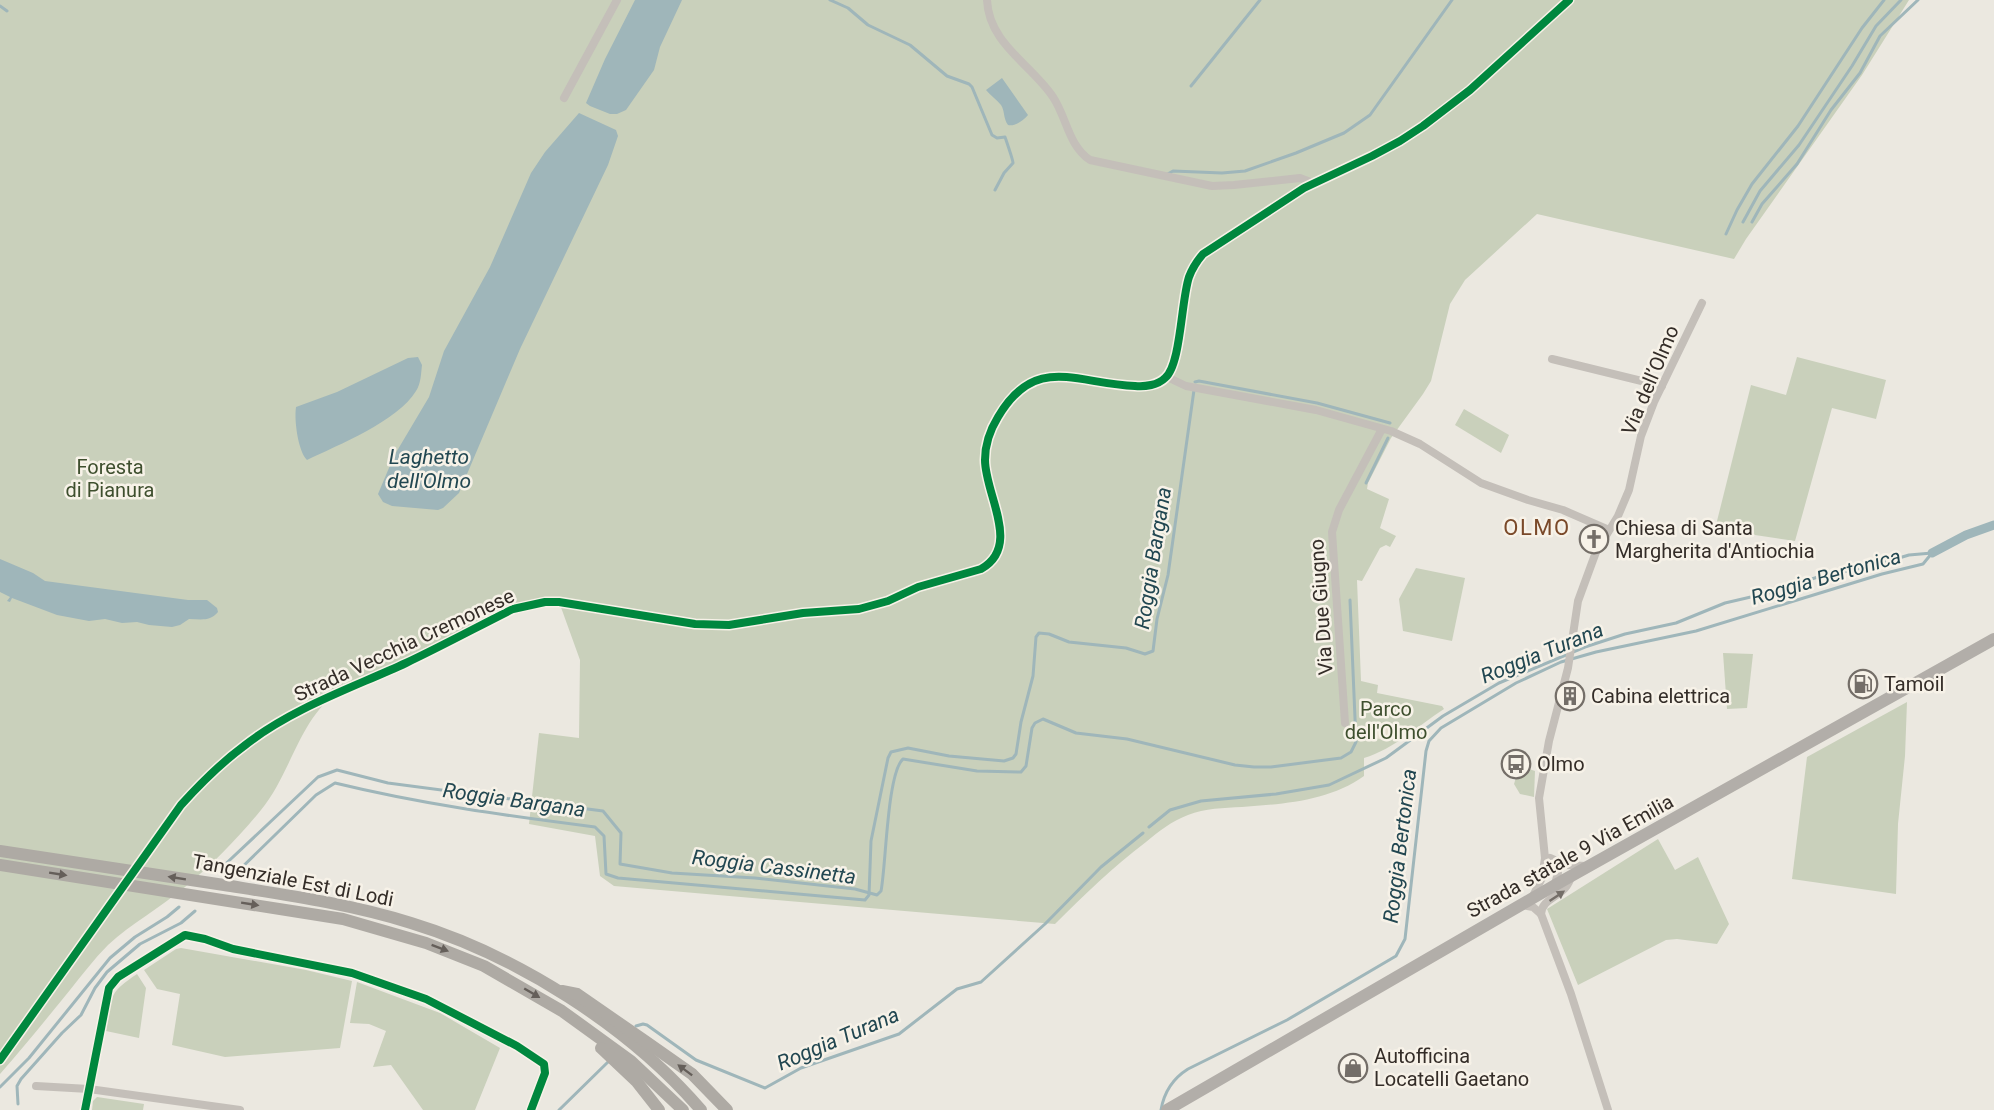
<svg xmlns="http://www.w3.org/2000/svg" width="1994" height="1110" font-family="Roboto,sans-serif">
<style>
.green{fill:#c9d0bb}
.plaza{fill:#e8e1d1}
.water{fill:#9fb6ba}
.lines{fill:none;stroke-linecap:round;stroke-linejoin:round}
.stream{stroke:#9fb6ba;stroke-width:3}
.canal{stroke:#9fb6ba;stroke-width:9}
.minor{stroke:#c4bfb9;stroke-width:8}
.primary{stroke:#b2aea9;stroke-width:12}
.trunk{stroke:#aeaaa4;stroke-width:12}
.minor-bridge{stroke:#c4bfb9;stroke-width:8}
.cycleway-casing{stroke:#f7f2e8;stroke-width:11}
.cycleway{stroke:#00873e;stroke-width:8}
.oneway{fill:#655f5a}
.oneway2{fill:#756f69}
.labels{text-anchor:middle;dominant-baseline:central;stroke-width:5;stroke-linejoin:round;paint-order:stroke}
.street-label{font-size:20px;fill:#342d28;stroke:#f7f2e8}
.park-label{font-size:20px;fill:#3e4f2e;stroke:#f7f2e8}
.poi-label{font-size:20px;fill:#342d28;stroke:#f7f2e8;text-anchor:start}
.water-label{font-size:21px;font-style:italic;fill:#224751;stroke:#f7f2e8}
.quarter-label{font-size:22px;letter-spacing:1.5px;fill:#7a4929;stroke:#f7f2e8}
</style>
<rect width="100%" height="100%" fill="#ebe8e0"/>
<!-- green -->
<g class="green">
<path d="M 0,0 L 1909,0 L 1862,75 L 1746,239 L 1734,259 L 1537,214 L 1465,280 L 1450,304 L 1431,381 L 1423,394 L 1391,438 L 1368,483 L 1367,489 L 1389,499 L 1380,528 L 1396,536 L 1390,547 L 1386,545 L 1380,548 L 1362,581 L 1357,580 L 1361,681 L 1378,685 L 1377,693 L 1442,706 L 1444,709 C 1418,726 1394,749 1364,758 L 1364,776 C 1329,801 1284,804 1242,807 C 1224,808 1205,808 1188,815 C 1172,821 1159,831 1146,842 C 1113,867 1084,895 1055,924 L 614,886 L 600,876 L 595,836 L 529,824 L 539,733 L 579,738 L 580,660 L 558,599 C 516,593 466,629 429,647 C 400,661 370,675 341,689 C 299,718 292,772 261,810 C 239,837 212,865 185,887 C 160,908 132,923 108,945 C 94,959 82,975 70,990 C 47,1018 24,1047 0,1074 Z"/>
<polygon points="1797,357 1886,380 1876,419 1832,408 1795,541 1715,529 1751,385 1786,395"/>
<polygon points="1464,409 1509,435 1501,453 1455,425"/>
<polygon points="1416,568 1465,578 1452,641 1403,631 1399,599"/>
<polygon points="1723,653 1753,654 1747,708 1727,709"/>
<polygon points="1907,702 1905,756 1898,824 1896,894 1792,879 1807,757"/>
<polygon points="1529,769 1535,771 1534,797 1520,794 1514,784 1517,774"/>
<polygon points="1658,839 1675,870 1698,857 1729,924 1717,944 1677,939 1666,940 1578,985 1547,909"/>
<polygon points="181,948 306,970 352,981 340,1048 225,1057 172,1045 180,994 157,989 144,970 176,949"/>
<path d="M 137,974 L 146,988 L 139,1038 L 106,1031 C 112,997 107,994 137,974 Z"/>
<polygon points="357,982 440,1013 500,1048 475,1110 423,1110 391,1065 373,1067 386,1031 369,1024 350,1023"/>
<polygon points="97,1097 144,1104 143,1110 92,1110 93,1101"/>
</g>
<!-- plaza -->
<polygon class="plaza" points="1377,723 1394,724 1397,735 1383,740 1376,738"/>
<!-- water -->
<g class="water">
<polygon points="635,0 682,0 660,47 654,70 626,110 617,114 610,114 590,106 586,103 605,59"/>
<path d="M 1002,78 L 1028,115 C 1024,120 1015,127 1008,125 C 1003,118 1005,111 1001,105 C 997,100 990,95 986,90 Z"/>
<polygon points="579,113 616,130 618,136 608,165 520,349 459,493 443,508 438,510 392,506 383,502 378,494 394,456 429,397 444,351 490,267 531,173 545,152"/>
<path d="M 418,357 L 422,365 C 421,373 421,384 416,391 C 398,421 338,445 307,460 C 298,451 294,420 296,407 L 337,392 L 408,358 Z"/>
<path d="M 0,559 L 33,573 L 45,581 L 188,600 L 207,600 L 217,608 L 218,612 C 210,622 200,619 189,619 L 180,625 L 172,627 L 149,625 L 137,622 L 122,623 L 105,619 L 89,621 L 57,615 L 12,598 L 10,602 L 7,601 L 10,597 L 0,592 Z"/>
</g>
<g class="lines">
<!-- stream -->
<g class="stream">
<path d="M 830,0 L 848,8 L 868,25 L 910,45 L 947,76 L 969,84 L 972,87 L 992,135 L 997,138 L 1005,137 C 1006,140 1013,160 1013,163 L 1004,173 L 995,190"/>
<polyline points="0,6 7,11"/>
<polyline points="1191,86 1260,0"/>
<polyline points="1166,175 1173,171 1222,173 1245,171 1296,153 1344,133 1370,115 1452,0"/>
<polyline points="1743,222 1760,191 1799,145 1852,66 1876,26 1901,0"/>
<polyline points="1752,222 1762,204 1797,164 1831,110 1860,73 1880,36 1918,0"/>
<polyline points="1726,234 1737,210 1752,184 1798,126 1862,28 1884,0"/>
<polyline points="1195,382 1199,381 1317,403 1390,423"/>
<polyline points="1366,483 1388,438"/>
<polyline points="1149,827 1170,810 1201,801 1276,794 1329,785 1386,758 1443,716 1499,683 1585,647 1625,634 1676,623 1725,603 1768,593 1821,576 1865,568 1909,555 1932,553"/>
<path d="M 217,872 L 318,777 L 337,770 L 388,783 L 603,811 L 621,833 L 620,864 L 672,873 L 755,878 L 855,889 L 877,895 L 881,891 C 886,867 887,773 903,759 L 977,771 L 1021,772 L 1026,766 L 1032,728 L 1035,723 L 1043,719 L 1076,733 L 1127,739 L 1235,765 L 1254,767 L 1271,767 L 1341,758 L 1351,752 L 1356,742 L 1350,600"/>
<path d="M 234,875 L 316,795 L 335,783 C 421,804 508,816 595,827 L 604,836 L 606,874 L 618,878 L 865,900 L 869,895 L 871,841 L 888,758 L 891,752 L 908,748 L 949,756 L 1004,761 L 1013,758 L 1016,754 L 1021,722 L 1033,676 L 1036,637 L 1039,633 L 1049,634 L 1069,642 L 1126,648 L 1145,654 L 1153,651 L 1157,619 L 1168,575 L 1194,390"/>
<polyline points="636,1026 643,1024 647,1025 696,1060 765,1088 801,1068 899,1034 957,989 981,982 1045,924 1101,867 1143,833"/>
<polyline points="0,1087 29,1058 110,958 135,937 167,917 179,907"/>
<polyline points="18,1104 17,1086 21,1079 62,1033 81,1015 95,988 107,972 140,944 181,923 195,911"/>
<polyline points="559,1110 609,1061"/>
<path d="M 1161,1110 C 1164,1092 1172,1079 1188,1069 L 1287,1020 L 1396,956 L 1405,939 L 1426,751 L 1429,741 L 1441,728 L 1516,683 L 1561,662 L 1596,652 L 1696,631 L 1882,574 L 1923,564 L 1932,553"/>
</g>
<!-- canal -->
<polyline class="canal" points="1932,553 1966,535 1994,525"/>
<!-- minor -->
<g class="minor">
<path d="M 987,0 C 989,44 1031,64 1053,97 C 1067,118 1068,145 1090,160 L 1212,186 L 1234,185 L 1300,178 L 1313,183"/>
<polyline points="564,98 617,0"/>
<polyline points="1552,359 1662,386"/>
<polyline points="1167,377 1186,386 1316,410 1391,431 1420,444 1481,483 1528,500 1563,510 1609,530"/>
<polyline points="1345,723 1332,532 1339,510 1382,429"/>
<path d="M 157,838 C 182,803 210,771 245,745 C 294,708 353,689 408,662 C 453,641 508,600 559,602 L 695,624 L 729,625 L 803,613 L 859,609 L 888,601 L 918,587 L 981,569 C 1022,546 985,495 985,460 C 985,445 990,430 998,417 C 1036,353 1076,384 1135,386 C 1145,387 1158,385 1165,378 C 1181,365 1181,301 1189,277 C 1192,269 1197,261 1203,254 L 1304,188 L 1372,156 L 1400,141 L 1423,126 L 1470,90 L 1569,0"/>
<polyline points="1550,858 1566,865 1586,866"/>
<polyline points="1552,860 1558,873 1555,884"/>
<polyline points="1533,896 1542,878 1545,858 1539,798 1549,741 1568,668 1578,601 1596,552 1618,516 1629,490 1641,436 1654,402 1702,303"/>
<polyline points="1522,905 1533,907 1541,914 1571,994 1608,1110"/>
<path d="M 1541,914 C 1542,896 1567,897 1571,876"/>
<polyline points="0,1060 98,921"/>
<polyline points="36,1086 89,1089 240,1110"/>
<polyline points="85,1110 109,988 118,977 185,935 205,939 233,949 352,973 426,999 517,1046 544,1064 545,1073 531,1110"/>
</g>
<!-- primary -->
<polyline class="primary" points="1167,1110 1564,880 1994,639"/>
<!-- trunk -->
<g class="trunk">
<path d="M 0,851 C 75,862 149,874 224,885 C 287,895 350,904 411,923 C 516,955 629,1026 701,1110"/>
<polyline points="0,865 343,919 426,943 484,966 562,1011 631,1061 683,1110"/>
<polyline points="562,991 577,994 645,1041 692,1074 727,1110"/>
<polyline points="601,1048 637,1082 659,1110"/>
</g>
<!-- minor-bridge -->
<polyline class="minor-bridge" points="98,921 157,838"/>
<!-- cycleway casing -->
<g class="cycleway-casing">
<g id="cycleway">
<path d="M 0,1060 L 181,805 C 200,784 221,763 244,746 C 292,708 352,688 406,663 C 442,646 477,627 513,609 L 545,602 L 559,602 L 695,624 L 729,625 L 803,613 L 859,609 L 888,601 L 918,587 L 981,569 C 1022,546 985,495 985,460 C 985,445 990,430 998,417 C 1036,353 1076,384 1135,386 C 1145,387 1158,385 1165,378 C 1181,365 1181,301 1189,277 C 1192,269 1197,261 1203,254 L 1304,188 L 1372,156 L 1400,141 L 1423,126 L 1470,90 L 1569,0"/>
<polyline points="85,1110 109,988 118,977 185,935 205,939 233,949 352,973 426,999 517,1046 544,1064 545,1073 531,1110"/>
</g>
</g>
<!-- cycleway -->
<use href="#cycleway" class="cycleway"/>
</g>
<!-- one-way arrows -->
<defs><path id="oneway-solid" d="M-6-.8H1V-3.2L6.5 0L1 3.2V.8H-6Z" transform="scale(1.5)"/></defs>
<g class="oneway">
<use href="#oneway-solid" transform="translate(58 874) rotate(9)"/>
<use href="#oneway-solid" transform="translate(177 878) rotate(-171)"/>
<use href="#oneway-solid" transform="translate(250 904) rotate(9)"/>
<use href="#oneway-solid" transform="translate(440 948) rotate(21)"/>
<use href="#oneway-solid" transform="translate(532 993) rotate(30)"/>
<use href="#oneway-solid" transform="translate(685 1070) rotate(-143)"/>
</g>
<use class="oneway2" href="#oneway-solid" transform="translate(1557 896) rotate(-34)"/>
<!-- icons -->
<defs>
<g id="church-ring" transform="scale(1.5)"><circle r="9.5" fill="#f7f2e8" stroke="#746e68" stroke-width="1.5"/><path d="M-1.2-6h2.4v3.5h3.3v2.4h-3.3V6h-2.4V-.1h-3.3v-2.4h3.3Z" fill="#746e68"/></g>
<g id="fuel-ring" transform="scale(1.5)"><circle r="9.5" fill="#f7f2e8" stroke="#746e68" stroke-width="1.5"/><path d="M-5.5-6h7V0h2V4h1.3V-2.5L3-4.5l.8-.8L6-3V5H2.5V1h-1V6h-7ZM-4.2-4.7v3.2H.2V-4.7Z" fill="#746e68"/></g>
<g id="building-ring" transform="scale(1.5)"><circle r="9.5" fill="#f7f2e8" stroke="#746e68" stroke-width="1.5"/><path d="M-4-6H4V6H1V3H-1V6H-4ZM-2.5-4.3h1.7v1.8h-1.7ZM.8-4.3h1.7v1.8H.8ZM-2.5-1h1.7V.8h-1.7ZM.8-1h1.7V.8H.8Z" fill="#746e68"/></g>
<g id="bus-ring" transform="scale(1.5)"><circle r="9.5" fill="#f7f2e8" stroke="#746e68" stroke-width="1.5"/><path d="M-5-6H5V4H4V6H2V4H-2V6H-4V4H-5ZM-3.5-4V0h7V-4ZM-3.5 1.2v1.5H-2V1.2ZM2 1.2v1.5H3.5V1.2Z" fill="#746e68"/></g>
<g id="shop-ring" transform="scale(1.5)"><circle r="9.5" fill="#f7f2e8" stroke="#746e68" stroke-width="1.5"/><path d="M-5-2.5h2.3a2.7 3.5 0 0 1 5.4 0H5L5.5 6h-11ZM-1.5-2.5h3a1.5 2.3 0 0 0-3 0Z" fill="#746e68"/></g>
</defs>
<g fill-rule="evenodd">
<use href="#church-ring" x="1594" y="539"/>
<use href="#fuel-ring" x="1863" y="684"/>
<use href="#building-ring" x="1570" y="696"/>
<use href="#bus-ring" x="1516" y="764"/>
<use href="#shop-ring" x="1353" y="1068"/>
</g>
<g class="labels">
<!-- street labels -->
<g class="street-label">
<text transform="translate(1650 380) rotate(-67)">Via dell’Olmo</text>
<text transform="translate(1321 607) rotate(-94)">Via Due Giugno</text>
<text transform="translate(404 645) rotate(-25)">Strada Vecchia Cremonese</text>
<text transform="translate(1570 856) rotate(-29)">Strada statale 9 Via Emilia</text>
<text transform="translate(293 880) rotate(11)">Tangenziale Est di Lodi</text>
</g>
<!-- park labels -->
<g class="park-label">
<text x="110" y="467">Foresta<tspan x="110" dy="23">di Pianura</tspan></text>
<text x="1386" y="709">Parco<tspan x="1386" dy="23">dell'Olmo</tspan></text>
</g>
<!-- poi labels -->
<g class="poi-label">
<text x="1615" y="528">Chiesa di Santa<tspan x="1615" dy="23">Margherita d'Antiochia</tspan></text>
<text x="1884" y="684">Tamoil</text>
<text x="1591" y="696">Cabina elettrica</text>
<text x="1537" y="764">Olmo</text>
<text x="1374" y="1056">Autofficina<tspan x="1374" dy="23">Locatelli Gaetano</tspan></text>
</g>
<!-- water labels -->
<g class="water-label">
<text x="429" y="457">Laghetto<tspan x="429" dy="24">dell'Olmo</tspan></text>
<text transform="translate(1153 558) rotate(-81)">Roggia Bargana</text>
<text transform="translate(1826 577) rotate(-16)">Roggia Bertonica</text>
<text transform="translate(1542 653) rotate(-22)">Roggia Turana</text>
<text transform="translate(514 800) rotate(8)">Roggia Bargana</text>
<text transform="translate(1400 846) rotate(-83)">Roggia Bertonica</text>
<text transform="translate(774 867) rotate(7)">Roggia Cassinetta</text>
<text transform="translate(838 1039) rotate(-23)">Roggia Turana</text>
</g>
<!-- quarter labels -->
<g class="quarter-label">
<text x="1537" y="527">OLMO</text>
</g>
</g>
</svg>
